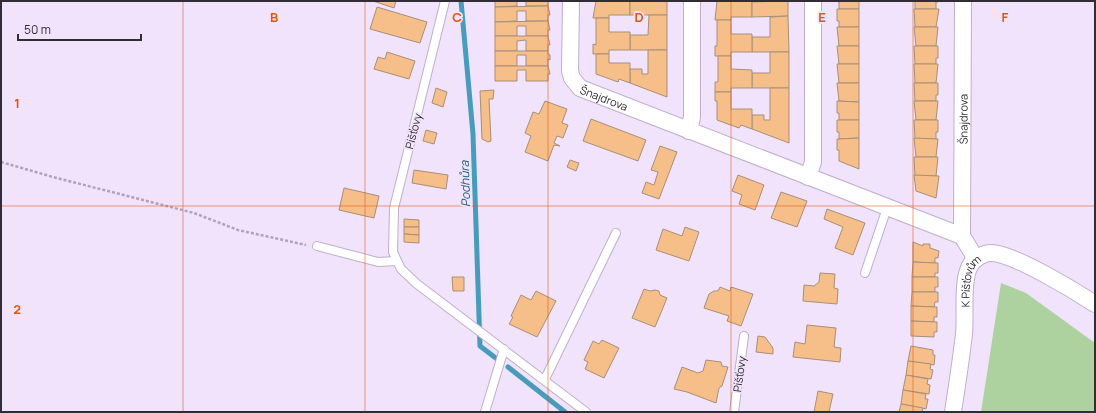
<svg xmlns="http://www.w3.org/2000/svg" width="1096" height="413" font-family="Manrope,sans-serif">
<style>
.green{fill:#aed29f}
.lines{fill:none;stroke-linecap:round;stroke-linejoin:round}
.stream{stroke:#479cbd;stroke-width:5}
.building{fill:#f6be88;stroke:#a88f78}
.service-casing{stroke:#c0afcc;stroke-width:10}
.minor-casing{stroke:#c0afcc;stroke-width:18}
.path{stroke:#aea3b7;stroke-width:2.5;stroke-dasharray:3 2;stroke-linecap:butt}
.service{stroke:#fff;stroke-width:8}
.minor{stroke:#fff;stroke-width:16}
.grid{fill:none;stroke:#df570e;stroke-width:1;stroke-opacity:0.55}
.labels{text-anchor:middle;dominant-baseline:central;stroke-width:3.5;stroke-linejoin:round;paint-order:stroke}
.street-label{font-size:11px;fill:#322c37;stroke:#f1e3fb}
.water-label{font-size:12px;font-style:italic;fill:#1b5e75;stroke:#f1e3fb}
.grid-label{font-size:13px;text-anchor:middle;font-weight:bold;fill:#df570e;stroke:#f1e3fb;stroke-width:3.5;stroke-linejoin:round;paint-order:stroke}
</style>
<rect width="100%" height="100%" fill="#f1e3fb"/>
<!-- green -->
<polygon class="green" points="1001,283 1026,293 1095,343 1095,412 981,412"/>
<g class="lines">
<!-- stream -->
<g class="stream">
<polyline points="461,1 473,134 480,346 497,359"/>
<polyline points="508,367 565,412"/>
</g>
</g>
<!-- building -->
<g class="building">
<polygon points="373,1 396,1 394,8"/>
<polygon points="495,1 517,1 517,6 495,7"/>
<rect x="526" y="1" width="22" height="5"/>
<polygon points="596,1 630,1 630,15 609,15 609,18 593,18"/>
<rect x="630" y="1" width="37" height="14"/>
<polygon points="717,1 752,1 752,17 731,17 731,20 715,20"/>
<polygon points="788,1 788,16 752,17 752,2"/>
<polygon points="837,1 859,1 859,9 839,9 839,2"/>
<polygon points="914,1 938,1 938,2 936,2 936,9 915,9 915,2"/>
<polygon points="548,6 550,15 548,15 548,21 526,21 526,11 517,11 517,21 495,22 495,7"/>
<polygon points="377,7 427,22 420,43 370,29"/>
<polygon points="837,9 859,9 859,27 839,27 839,21 837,21"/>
<polygon points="914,9 939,9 936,27 915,27"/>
<polygon points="649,15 667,15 667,50 630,50 630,35 648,35"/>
<polygon points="788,16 789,52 752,52 752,37 770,37 770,17"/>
<polygon points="596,18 609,18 609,32 630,32 630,50 609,50 609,54 593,54 593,44 596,45"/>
<polygon points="717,20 731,20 731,34 752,34 752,52 731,52 731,56 715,56 715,46 717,46"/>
<polygon points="548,21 550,30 548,30 548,36 526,36 526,26 517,26 517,36 495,36 495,22"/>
<polygon points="837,27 859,27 859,46 839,46"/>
<polygon points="914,27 938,27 936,46 916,46"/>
<polygon points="495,36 548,36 550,45 548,45 548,51 526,51 526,40 517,41 517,51 495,51"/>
<polygon points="837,46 859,46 859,64 839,64"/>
<polygon points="914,46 938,46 938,58 936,58 936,64 915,64"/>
<polygon points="648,50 667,50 667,97 630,83 630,69 642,69 642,74 648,74"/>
<polygon points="495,51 548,51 548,54 550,55 550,60 548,59 548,66 526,66 526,55 517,55 517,66 495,66"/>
<polygon points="387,52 415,61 409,79 374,69 378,57 385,59"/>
<polygon points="770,52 789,52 789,88 752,88 752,73 770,73"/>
<polygon points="596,54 609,54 609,63 630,63 630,83 619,79 618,82 596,74"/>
<polygon points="718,56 731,56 731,69 752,70 752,88 731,88 731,92 715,92 715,82 718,82"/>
<polygon points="837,64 859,64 859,83 839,83"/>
<polygon points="914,64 938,64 936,83 915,83"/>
<polygon points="495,66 548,66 550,74 548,74 548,81 526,81 526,70 517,70 517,81 495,81"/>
<polygon points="837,83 859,83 859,102 839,101"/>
<polygon points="914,83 938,83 938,95 936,95 936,101 915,101"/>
<polygon points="436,88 447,92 443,107 432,103"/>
<polygon points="770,88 789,88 789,143 752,129 752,115 764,115 764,120 770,120"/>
<polygon points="494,90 493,99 489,99 491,141 488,142 482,139 480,91"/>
<polygon points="715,92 731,92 731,109 752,109 752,129 741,125 739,128 717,120 717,101 715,101"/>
<polygon points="545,101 567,109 562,123 568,125 563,138 557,136 554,143 560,146 554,145 548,161 525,152 531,136 525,133 533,112 539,114"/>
<polygon points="837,101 859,102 859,120 839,120 839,113 837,113"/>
<polygon points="914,101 938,101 936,120 916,120"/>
<polygon points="591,119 646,140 638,161 583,141"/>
<polygon points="837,120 859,120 859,138 839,139 839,132 837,132"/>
<polygon points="914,120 938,120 938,132 936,132 936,139 915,139"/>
<polygon points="426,130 437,133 434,144 423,141"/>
<polygon points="859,138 859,169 839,161 839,150 837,150 837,139"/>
<polygon points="914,138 938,139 936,157 916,157"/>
<polygon points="660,146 677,152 659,199 642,193 646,182 654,185 658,172 651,170"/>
<polygon points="914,157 938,157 936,176 915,176"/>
<polygon points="570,160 579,163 576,171 567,167"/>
<polygon points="414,170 448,175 446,189 412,183"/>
<polygon points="738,175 764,185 755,210 739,204 742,195 732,191"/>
<polygon points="914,175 939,176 936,198 916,191"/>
<polygon points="344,188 379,196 374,218 339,210"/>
<polygon points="781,192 807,201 797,227 771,218"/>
<polygon points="827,209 865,223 853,255 835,248 843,227 824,219"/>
<polygon points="404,219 419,220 419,227 404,227"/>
<polygon points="404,227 419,227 419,235 404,234"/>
<polygon points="685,227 699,232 689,261 656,250 663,229 682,236"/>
<polygon points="404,234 419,235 419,243 404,242"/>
<polygon points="913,242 923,246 923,244 930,244 930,248 939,251 938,258 935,258 935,263 913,262"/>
<polygon points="913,262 938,263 938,273 935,273 935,277 912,277"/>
<polygon points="820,273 835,274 834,288 838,289 837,304 803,301 804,285 814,286 819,282"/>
<polygon points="452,277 464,277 464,291 453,291"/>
<polygon points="912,277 938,277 938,287 935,287 935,292 912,292"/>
<polygon points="720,287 730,291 731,287 753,294 741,326 727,321 729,316 704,308 709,294 714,291 718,291"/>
<polygon points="644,289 650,291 655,290 659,291 660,295 667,298 655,327 632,318"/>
<polygon points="536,291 556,301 537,337 509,324 513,317 511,316 521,295 531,300"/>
<polygon points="912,292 938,292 938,302 935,302 934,307 911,306"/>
<polygon points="911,306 937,307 937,317 934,317 934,322 911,321"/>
<polygon points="911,321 937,322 937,332 934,332 934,337 911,336"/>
<polygon points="807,325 836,328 834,347 841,348 840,362 793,357 795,342 805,344"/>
<polygon points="758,336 765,337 773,348 773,354 756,352"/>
<polygon points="602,340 619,348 604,378 585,369 588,362 584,360 593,341 599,344"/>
<polygon points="911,346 933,350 933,355 935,355 934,365 908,361"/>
<polygon points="706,360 721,362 722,366 728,367 722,386 719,388 716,403 687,392 674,389 682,367 698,373 703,371"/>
<polygon points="908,361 931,364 930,369 933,370 931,379 906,375"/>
<polygon points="906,375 928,379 927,384 930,385 929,394 903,390"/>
<polygon points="903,390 926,394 925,399 928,399 926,409 901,404"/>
<polygon points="818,391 833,394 829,412 814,412"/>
<polygon points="901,404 923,408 922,412 899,412"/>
</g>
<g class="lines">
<!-- service casing -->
<g class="service-casing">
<g id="service">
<polyline points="445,1 394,208 393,252 401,269 417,284 586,412"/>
<polyline points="317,246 378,262 396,261"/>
<polyline points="865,273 887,208"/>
<polyline points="545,379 616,233"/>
<polyline points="485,412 504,349"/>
<polyline points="734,412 744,336"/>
</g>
</g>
<!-- minor casing -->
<g class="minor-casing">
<g id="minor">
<path id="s1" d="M 571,1 L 570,71 L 572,78 L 580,88 L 962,236 L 976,259"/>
<polyline points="689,131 692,117 692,1"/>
<polyline points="808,177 813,162 813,1"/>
<path id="s2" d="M 962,236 L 963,1"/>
<path id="s3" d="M 953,412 C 957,386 961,360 964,334 C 966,315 961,279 971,264 C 975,258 984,253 991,253 C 1013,253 1075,291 1095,304"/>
</g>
</g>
<!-- path -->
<polyline class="path" points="1,162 53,177 194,213 238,230 306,245"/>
<!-- service -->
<use href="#service" class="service"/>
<!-- minor -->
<use href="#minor" class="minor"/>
</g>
<!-- grid -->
<path class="grid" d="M 183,1 L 183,412M 365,1 L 365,412M 548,1 L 548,412M 731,1 L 731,412M 913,1 L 913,412M 1,206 L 1095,206"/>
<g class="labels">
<!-- street labels -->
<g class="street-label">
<text stroke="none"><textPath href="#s1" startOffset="116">Šnajdrova</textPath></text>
<text stroke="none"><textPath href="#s2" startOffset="117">Šnajdrova</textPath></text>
<text transform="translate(413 131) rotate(-75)">Píšťovy</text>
<text stroke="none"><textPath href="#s3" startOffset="133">K Píšťovům</textPath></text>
<text transform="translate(739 374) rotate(-82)">Píšťovy</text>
</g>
<!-- water labels -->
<g class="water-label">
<text transform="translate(465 184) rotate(-92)">Podhůra</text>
</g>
</g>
<g class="grid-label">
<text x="274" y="22">B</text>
<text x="457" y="22">C</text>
<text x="639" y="22">D</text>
<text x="822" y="22">E</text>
<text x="1005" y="22">F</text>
<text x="17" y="108">1</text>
<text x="17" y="314">2</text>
</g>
<!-- border -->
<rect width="1096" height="413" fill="none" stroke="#322c37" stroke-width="4"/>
<!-- scale -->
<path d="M18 34v6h123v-6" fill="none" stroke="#322c37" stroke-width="2"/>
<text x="24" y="34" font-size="12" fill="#322c37" stroke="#f1e3fb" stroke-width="3" paint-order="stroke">50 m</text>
</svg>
